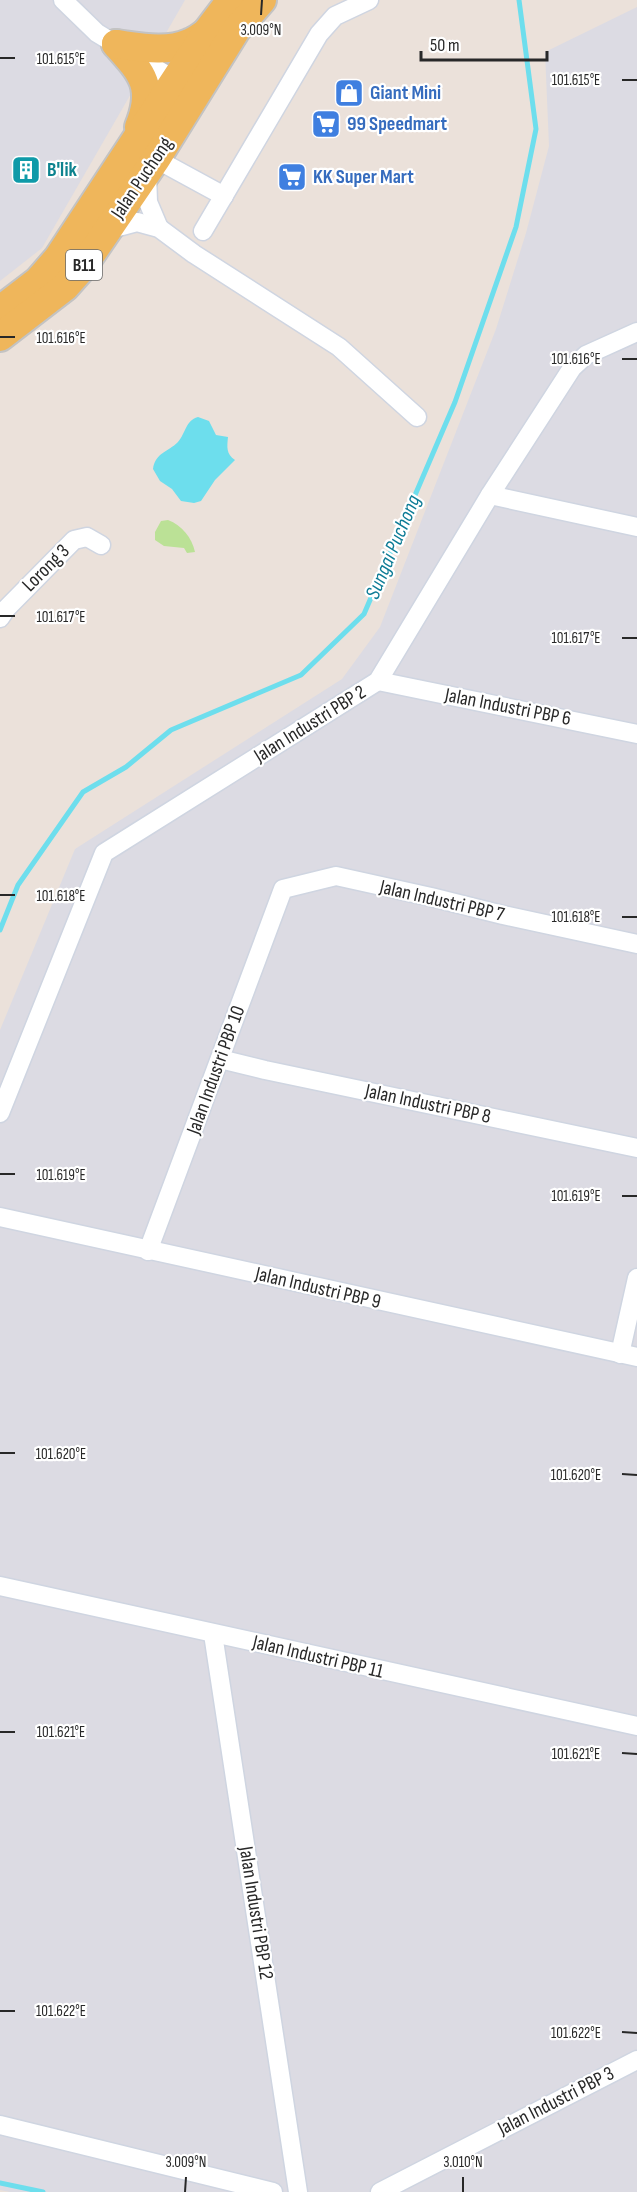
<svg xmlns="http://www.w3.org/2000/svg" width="637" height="2192" font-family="'Sofia Sans Condensed',sans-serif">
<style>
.industrial{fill:#dcdbe3}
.green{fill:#bbe196}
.water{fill:#6ddeed}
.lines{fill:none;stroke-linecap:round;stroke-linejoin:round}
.stream{stroke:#6ddeed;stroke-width:5}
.minor-casing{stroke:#cfd5e1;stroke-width:21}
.primary-casing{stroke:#c3c3c3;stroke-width:32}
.minor{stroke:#fff;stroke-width:18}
.primary{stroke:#efb65b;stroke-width:28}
.ticks{fill:none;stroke:#282828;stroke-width:2}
.labels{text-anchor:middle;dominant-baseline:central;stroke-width:4.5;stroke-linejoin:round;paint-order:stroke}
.shield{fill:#fff;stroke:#686868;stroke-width:1.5}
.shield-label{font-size:18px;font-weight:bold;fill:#282828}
.shop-label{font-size:20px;font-weight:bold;fill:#366cbe;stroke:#fff;text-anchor:start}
.culture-label{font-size:20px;font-weight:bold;fill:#0d838f;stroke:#fff;text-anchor:start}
.street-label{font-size:20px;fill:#282828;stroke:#fff}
.water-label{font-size:21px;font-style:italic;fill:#0e7c96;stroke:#fff}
.ticks-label{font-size:15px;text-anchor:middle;fill:#282828;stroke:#fff;stroke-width:4.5;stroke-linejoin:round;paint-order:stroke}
</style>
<rect width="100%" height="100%" fill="#ebe1da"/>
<!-- industrial -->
<g class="industrial">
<polygon points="0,0 185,0 42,248 0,281"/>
<polygon points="637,7 637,2192 10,2192 0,2190 0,1030 75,849 342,679 380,627 496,329 526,233 549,146 545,52"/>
</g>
<!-- green -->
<path class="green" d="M 168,520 C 182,525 192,538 195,552 L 187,553 L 184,548 L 164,546 L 155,540 L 155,532 L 161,521 Z"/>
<!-- water -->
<path class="water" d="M 198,417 L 209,421 L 216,435 L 228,437 C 227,447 226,454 235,460 L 215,480 L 201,501 L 194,503 L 181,501 L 172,489 L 160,481 L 153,469 C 155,453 168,452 178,442 C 186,433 185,421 198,417 Z"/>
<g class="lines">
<!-- stream -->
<g class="stream">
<polyline points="0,930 18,885 83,792 126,767 171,730 301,675 364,614 455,402 516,227 536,129 519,0"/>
<polyline points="0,2183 43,2192"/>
</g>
<!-- minor casing -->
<g class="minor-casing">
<g id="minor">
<polyline points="63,0 97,33 183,85"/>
<polyline points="156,159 224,196"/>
<polyline points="147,173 148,202 159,228"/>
<polyline points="107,230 137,222 159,228 194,254 339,347 417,417"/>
<polyline points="203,231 319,34 335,16 369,0"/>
<polyline points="490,495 637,527"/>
<polyline points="0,618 6,609 74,540 87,537 101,545"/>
<polyline points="378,681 637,734"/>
<polyline points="220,1059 265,1070 637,1148"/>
<polyline points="0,1113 104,853 378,681 490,495 572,368 586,355 637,332"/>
<polyline points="0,1217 637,1357"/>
<polyline points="148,1251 283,889 336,876 431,897 503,915 637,944"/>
<polyline points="620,1354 637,1278"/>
<polyline points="0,1586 637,1726"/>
<polyline points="213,1634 298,2192"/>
<polyline points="0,2125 273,2192"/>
<polyline points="380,2192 637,2060"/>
</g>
</g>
<!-- primary casing -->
<g class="primary-casing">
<g id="primary">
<path d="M 116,44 C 143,74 155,87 139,127"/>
<path d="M 116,44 C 139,47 167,53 189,43 C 195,41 201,36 206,33"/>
<polyline points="0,310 38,281 58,258 206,33 231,0"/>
<polyline points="0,337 65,287 81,269 156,159 236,30 262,0"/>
</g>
</g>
<!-- minor -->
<use href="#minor" class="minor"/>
<!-- primary -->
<use href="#primary" class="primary"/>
</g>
<!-- ticks -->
<path class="ticks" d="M 261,15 L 262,0M 0,58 L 15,58M 622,80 L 637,80M 0,337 L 15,337M 622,359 L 637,359M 0,616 L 15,616M 622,638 L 637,638M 0,895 L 15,895M 622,917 L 637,917M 0,1174 L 15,1174M 622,1196 L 637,1196M 0,1453 L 15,1453M 622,1474 L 637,1475M 0,1732 L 15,1732M 622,1753 L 637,1754M 0,2011 L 15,2011M 622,2032 L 637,2033M 185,2192 L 186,2177M 463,2192 L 463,2177"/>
<!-- icons -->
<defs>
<g id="shop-square" transform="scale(1.5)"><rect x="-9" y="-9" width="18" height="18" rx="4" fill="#3f7fe0" stroke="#fff"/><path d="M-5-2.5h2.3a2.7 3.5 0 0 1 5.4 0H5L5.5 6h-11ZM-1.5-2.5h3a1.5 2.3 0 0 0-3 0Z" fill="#fff"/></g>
<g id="supermarket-square" transform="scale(1.5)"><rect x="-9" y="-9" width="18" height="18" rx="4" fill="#3f7fe0" stroke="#fff"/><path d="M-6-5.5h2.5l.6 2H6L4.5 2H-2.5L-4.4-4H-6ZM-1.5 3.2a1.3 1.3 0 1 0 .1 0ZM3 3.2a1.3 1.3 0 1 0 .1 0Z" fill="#fff"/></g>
<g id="building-square" transform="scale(1.5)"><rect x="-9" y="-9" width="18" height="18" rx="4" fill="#0f9aa8" stroke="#fff"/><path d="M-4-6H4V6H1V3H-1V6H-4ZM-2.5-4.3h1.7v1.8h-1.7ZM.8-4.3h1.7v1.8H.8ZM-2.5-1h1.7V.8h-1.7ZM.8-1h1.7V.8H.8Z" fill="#fff"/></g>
</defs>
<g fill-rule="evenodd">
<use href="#shop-square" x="349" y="93"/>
<use href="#supermarket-square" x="326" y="124"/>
<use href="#building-square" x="26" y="170"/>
<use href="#supermarket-square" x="292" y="177"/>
</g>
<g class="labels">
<!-- shield labels -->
<rect class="shield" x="66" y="250" width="36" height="30" rx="4.5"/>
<g class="shield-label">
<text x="84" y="265">B11</text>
</g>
<!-- shop labels -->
<g class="shop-label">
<text x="370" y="93">Giant Mini</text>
<text x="347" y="124">99 Speedmart</text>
<text x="313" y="177">KK Super Mart</text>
</g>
<!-- culture labels -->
<g class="culture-label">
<text x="47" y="170">B'lik</text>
</g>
<!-- street labels -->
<g class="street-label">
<text transform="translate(142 178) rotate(-56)">Jalan Puchong</text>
<text transform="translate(46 568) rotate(-45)">Lorong 3</text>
<text transform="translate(508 707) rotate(11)">Jalan Industri PBP 6</text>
<text transform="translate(310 724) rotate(-32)">Jalan Industri PBP 2</text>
<text transform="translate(442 901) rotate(13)">Jalan Industri PBP 7</text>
<text transform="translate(216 1070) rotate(-70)">Jalan Industri PBP 10</text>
<text transform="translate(428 1104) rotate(12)">Jalan Industri PBP 8</text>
<text transform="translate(318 1288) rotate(13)">Jalan Industri PBP 9</text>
<text transform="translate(318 1657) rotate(13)">Jalan Industri PBP 11</text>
<text transform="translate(256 1913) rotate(81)">Jalan Industri PBP 12</text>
<text transform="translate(556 2101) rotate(-27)">Jalan Industri PBP 3</text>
</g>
<!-- water labels -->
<g class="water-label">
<text transform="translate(393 547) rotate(-67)">Sungai Puchong</text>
</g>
</g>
<g class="ticks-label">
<text x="261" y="35">3.009°N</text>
<text x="61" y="64">101.615°E</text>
<text x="576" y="85">101.615°E</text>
<text x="61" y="343">101.616°E</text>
<text x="576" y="364">101.616°E</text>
<text x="61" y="622">101.617°E</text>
<text x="576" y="643">101.617°E</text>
<text x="61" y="901">101.618°E</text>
<text x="576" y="922">101.618°E</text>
<text x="61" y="1180">101.619°E</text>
<text x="576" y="1201">101.619°E</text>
<text x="61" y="1459">101.620°E</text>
<text x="576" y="1480">101.620°E</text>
<text x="61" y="1737">101.621°E</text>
<text x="576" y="1759">101.621°E</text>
<text x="61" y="2016">101.622°E</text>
<text x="576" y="2038">101.622°E</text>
<text x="186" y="2167">3.009°N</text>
<text x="463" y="2167">3.010°N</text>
</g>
<!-- scale -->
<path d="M421 51v9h126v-9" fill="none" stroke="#282828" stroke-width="3"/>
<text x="430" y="51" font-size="18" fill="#282828" stroke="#ffffff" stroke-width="4.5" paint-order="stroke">50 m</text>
</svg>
